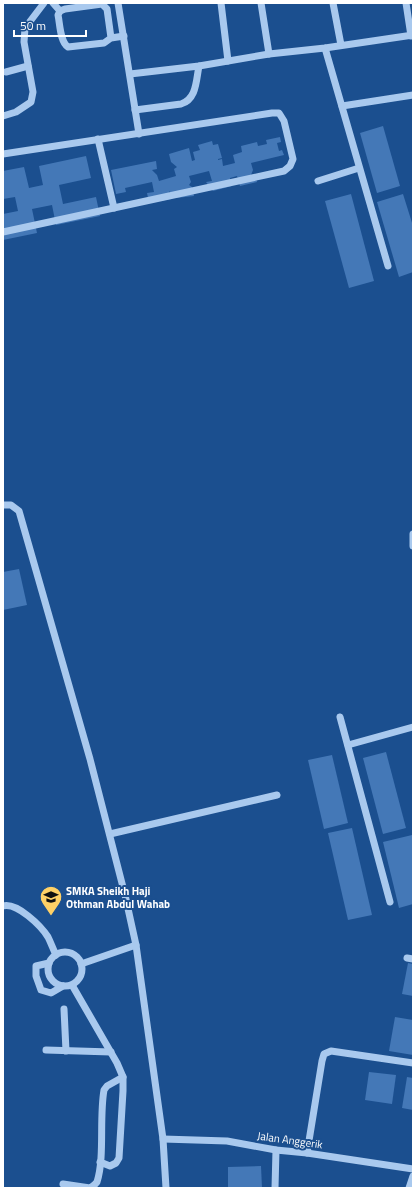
<svg xmlns="http://www.w3.org/2000/svg" width="416" height="1191" font-family="'Titillium Web',sans-serif">
<style>
.building{fill:#4478b7}
.lines{fill:none;stroke-linecap:round;stroke-linejoin:round}
.minor{stroke:#a9c9ee;stroke-width:7}
.labels{text-anchor:middle;dominant-baseline:central;stroke-width:4;stroke-linejoin:round;paint-order:stroke}
.poi-label{font-size:11px;font-weight:bold;fill:#fff;stroke:#1b4f8f;text-anchor:start}
.street-label{font-size:11px;fill:#fff;stroke:#1b4f8f}
</style>
<rect width="100%" height="100%" fill="#1b4f8f"/>
<!-- building -->
<g class="building">
<polygon points="383,126 400,186 377,193 360,133"/>
<polygon points="280,137 281,142 277,143 279,151 282,150 284,155 251,163 253,170 251,175 255,174 257,182 240,186 237,176 230,178 232,186 213,191 206,182 212,181 209,171 189,176 191,182 189,185 192,187 194,196 176,198 169,191 171,199 149,203 147,193 154,192 152,182 125,188 126,192 116,194 111,170 156,161 157,169 152,170 157,175 159,181 176,176 174,169 177,167 171,162 169,154 189,148 192,161 195,160 193,152 200,150 198,145 212,141 213,145 218,144 222,158 218,159 218,160 222,159 223,166 235,163 233,155 242,152 241,146 257,142 258,146 267,144 266,140"/>
<polygon points="86,156 91,178 59,185 63,204 96,197 100,216 56,225 52,205 32,209 37,233 3,240 3,214 18,211 15,197 3,199 3,171 24,167 29,188 43,185 39,166"/>
<polygon points="351,194 374,281 349,288 325,201"/>
<polygon points="403,194 413,226 413,272 399,277 377,202"/>
<polygon points="19,569 27,605 3,610 3,572"/>
<polygon points="386,752 406,828 383,834 363,758"/>
<polygon points="332,755 348,823 324,829 308,760"/>
<polygon points="352,828 372,915 348,920 328,833"/>
<polygon points="412,835 413,904 399,908 383,842"/>
<polygon points="408,963 413,964 413,996 402,994"/>
<polygon points="395,1017 413,1020 413,1055 389,1051"/>
<polygon points="369,1072 396,1075 392,1104 365,1100"/>
<polygon points="407,1077 413,1078 413,1110 402,1108"/>
<polygon points="261,1166 262,1188 228,1188 228,1167"/>
</g>
<g class="lines">
<!-- minor -->
<g class="minor">
<polyline points="53,3 60,11"/>
<polyline points="118,3 139,134"/>
<polyline points="221,3 228,61"/>
<polyline points="261,3 269,54"/>
<polyline points="333,3 341,45"/>
<polyline points="406,3 411,36"/>
<path d="M 111,38 L 107,9 L 102,4 L 65,9 L 60,11 L 58,15 C 60,24 60,42 68,47 L 104,43 L 111,38 L 124,36"/>
<polyline points="325,48 388,266"/>
<polyline points="6,72 28,66"/>
<polyline points="130,74 199,66 269,54 325,48 413,35"/>
<polyline points="342,106 413,95"/>
<path d="M 135,110 L 181,104 C 197,99 196,80 199,66"/>
<polyline points="3,116 16,112 31,102 33,92 24,42 25,28 44,3"/>
<polyline points="98,139 114,208"/>
<polyline points="3,154 272,113 279,113 284,121 293,159 290,166 284,171 3,232"/>
<polyline points="318,181 359,168"/>
<polyline points="3,505 11,505 19,511 90,759 125,895 136,945 163,1139 166,1188"/>
<polyline points="413,534 413,546"/>
<polyline points="340,717 390,902"/>
<polyline points="348,745 413,727"/>
<polyline points="110,834 277,795"/>
<path d="M 3,906 C 17,902 41,926 48,937 C 51,943 53,949 56,955"/>
<circle cx="65" cy="969" r="17"/>
<polyline points="407,958 413,959"/>
<polyline points="49,963 36,966 36,976 41,990 51,993 63,986"/>
<polyline points="81,964 136,945"/>
<polyline points="72,985 117,1063 123,1077 123,1091 119,1158 116,1163 110,1166 100,1162"/>
<polyline points="64,1009 66,1051"/>
<polyline points="46,1050 111,1052"/>
<polyline points="163,1139 227,1141 276,1150 307,1153 413,1169"/>
<polyline points="307,1153 322,1061 324,1054 331,1051 413,1063"/>
<path d="M 63,1184 L 90,1188 C 93,1186 95,1185 97,1182 C 105,1157 99,1118 104,1090 L 107,1086 L 123,1077"/>
<polyline points="275,1188 276,1150"/>
<polyline points="409,1188 413,1176"/>
</g>
</g>
<!-- icons -->
<defs>
<g id="school-pin" transform="scale(1.15)"><path d="M0 17L-7.5 6A9.5 9.5 0 1 1 7.5 6Z" fill="#ffd166" stroke="#1b4f8f"/><path d="M0-5L7-2L0 1L-7-2ZM-4 1L0 2.5L4 1V4Q0 6-4 4Z" fill="#111"/></g>
</defs>
<g fill-rule="evenodd">
<use href="#school-pin" x="51" y="897"/>
</g>
<g class="labels">
<!-- poi labels -->
<g class="poi-label">
<text x="66" y="891">SMKA Sheikh Haji<tspan x="66" dy="13">Othman Abdul Wahab</tspan></text>
</g>
<!-- street labels -->
<g class="street-label">
<text transform="translate(290 1140) rotate(8)">Jalan Anggerik</text>
</g>
</g>
<!-- border -->
<rect width="416" height="1191" fill="none" stroke="#ffffff" stroke-width="8"/>
<!-- scale -->
<path d="M14 30v6h72v-6" fill="none" stroke="#ffffff" stroke-width="2"/>
<text x="20" y="30" font-size="12" fill="#ffffff" stroke="#1b4f8f" stroke-width="3" paint-order="stroke">50 m</text>
</svg>
